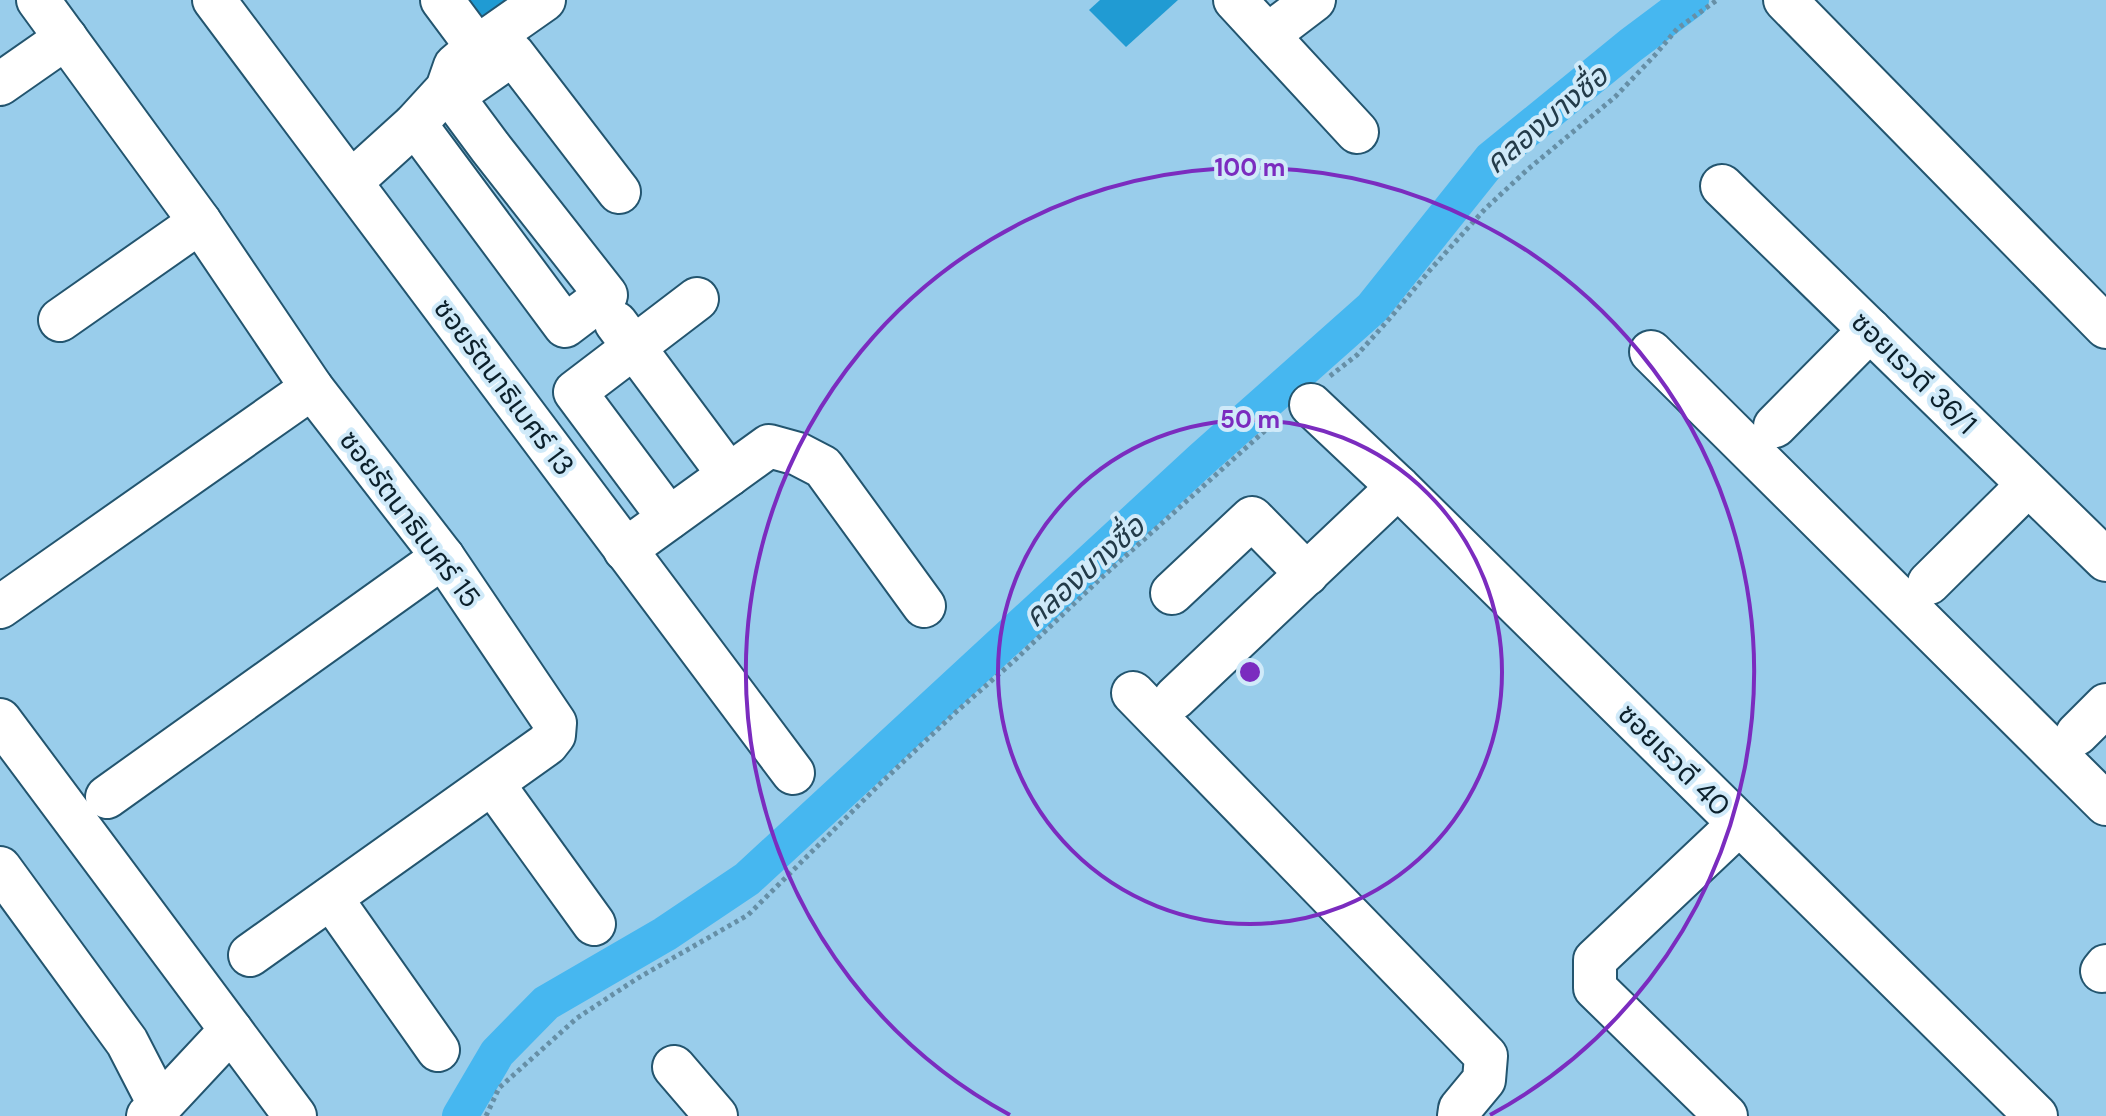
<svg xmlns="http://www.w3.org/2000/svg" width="2106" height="1116" font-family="'DM Sans','Noto Sans Thai',sans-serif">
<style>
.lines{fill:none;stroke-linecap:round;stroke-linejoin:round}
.canal{stroke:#46b7f0;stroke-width:36}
.building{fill:#209bd3}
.minor-casing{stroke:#23556f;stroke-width:46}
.path{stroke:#668fa6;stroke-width:5;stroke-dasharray:4 4;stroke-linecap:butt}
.minor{stroke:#fff;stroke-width:42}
.ring{fill:none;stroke:#7b2cbf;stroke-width:4}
.labels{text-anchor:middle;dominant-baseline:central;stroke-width:8;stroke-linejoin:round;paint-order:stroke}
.street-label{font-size:28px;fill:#0b202b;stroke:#d0eaf9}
.water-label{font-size:30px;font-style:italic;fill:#233b49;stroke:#d0eaf9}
.centre{fill:#7b2cbf;stroke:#d0eaf9;stroke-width:4}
.ring-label{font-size:24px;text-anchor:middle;font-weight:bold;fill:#7b2cbf;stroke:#d0eaf9;stroke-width:8;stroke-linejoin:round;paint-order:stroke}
</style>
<rect width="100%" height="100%" fill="#99cdeb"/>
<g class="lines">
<!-- canal -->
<polyline class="canal" points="460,1116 497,1053 546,1003 665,934 747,879 1202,459 1372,308 1491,159 1631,45 1691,0"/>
</g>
<!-- building -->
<g class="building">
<polygon points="461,0 515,0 480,26"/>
<polygon points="1100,0 1178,0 1126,47 1089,10"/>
</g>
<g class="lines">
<!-- minor casing -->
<g class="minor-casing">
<g id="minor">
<polyline points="38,0 200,222 312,388 443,557 555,723 554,735 547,744 250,955"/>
<polyline points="214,0 793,773"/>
<polyline points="442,0 477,47"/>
<polyline points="1235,0 1357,132"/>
<polyline points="1785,0 2106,327"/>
<polyline points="1268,35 1314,0"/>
<polyline points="0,84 66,38"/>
<polyline points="470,84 513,54 619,192"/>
<polyline points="415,124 565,326 606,295 490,147 447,89"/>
<polyline points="351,182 415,124 447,89 455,66 477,47 544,0"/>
<polyline points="1722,186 2106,560"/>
<polyline points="60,320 200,222"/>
<polyline points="616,323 729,475"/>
<polyline points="1651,352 2106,804"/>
<polyline points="1311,405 1398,487 2036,1116"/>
<polyline points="1775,426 1870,330"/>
<polyline points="669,518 575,392 697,299"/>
<polyline points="625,550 769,446 798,454 823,467 924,606"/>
<polyline points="1929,583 2028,485"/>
<polyline points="1172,593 1252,518 1307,574"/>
<polyline points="0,607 312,388"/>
<polyline points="1133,693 1486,1056 1484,1080 1460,1109 1459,1116"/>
<polyline points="1175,698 1398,487"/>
<polyline points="0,720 231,1030 160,1106 148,1116"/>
<polyline points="2077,734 2106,705"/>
<polyline points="493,784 594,924"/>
<polyline points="107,797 443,557"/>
<polyline points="0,868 127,1042 160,1106"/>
<polyline points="331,898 438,1050"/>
<polyline points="2102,971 2106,966"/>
<polyline points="231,1030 295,1116"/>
<polyline points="674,1067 716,1116"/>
<polyline points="1726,1116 1595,988 1595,960 1739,824"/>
</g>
</g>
<!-- path -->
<g class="path">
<polyline points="1330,376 1357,355 1391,317 1430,270 1485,209 1527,170 1615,97 1655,55 1677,29 1717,0"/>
<polyline points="486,1116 499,1088 577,1018 638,978 748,915 883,781 956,712 1015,660 1100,579 1279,418"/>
</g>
<!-- minor -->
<use href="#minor" class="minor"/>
</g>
<!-- distance rings -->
<g class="ring">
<circle cx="1250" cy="672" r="252"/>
<path d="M1010 1115A504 504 0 1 1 1490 1115"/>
</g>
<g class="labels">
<!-- street labels -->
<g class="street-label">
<text transform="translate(1914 373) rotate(44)">ซอยเรวดี 36/1</text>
<text transform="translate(504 387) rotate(53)">ซอยรัตนาธิเบศร์ 13</text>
<text transform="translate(410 519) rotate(53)">ซอยรัตนาธิเบศร์ 15</text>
<text transform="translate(1674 760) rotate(45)">ซอยเรวดี 40</text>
</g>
<!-- water labels -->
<g class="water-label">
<text transform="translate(1546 119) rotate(-40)">คลองบางซื่อ</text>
<text transform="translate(1084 571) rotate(-42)">คลองบางซื่อ</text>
</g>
</g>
<circle cx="1250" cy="672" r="12" class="centre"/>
<g class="ring-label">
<text x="1250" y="176">100 m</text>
<text x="1250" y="428">50 m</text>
</g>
</svg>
